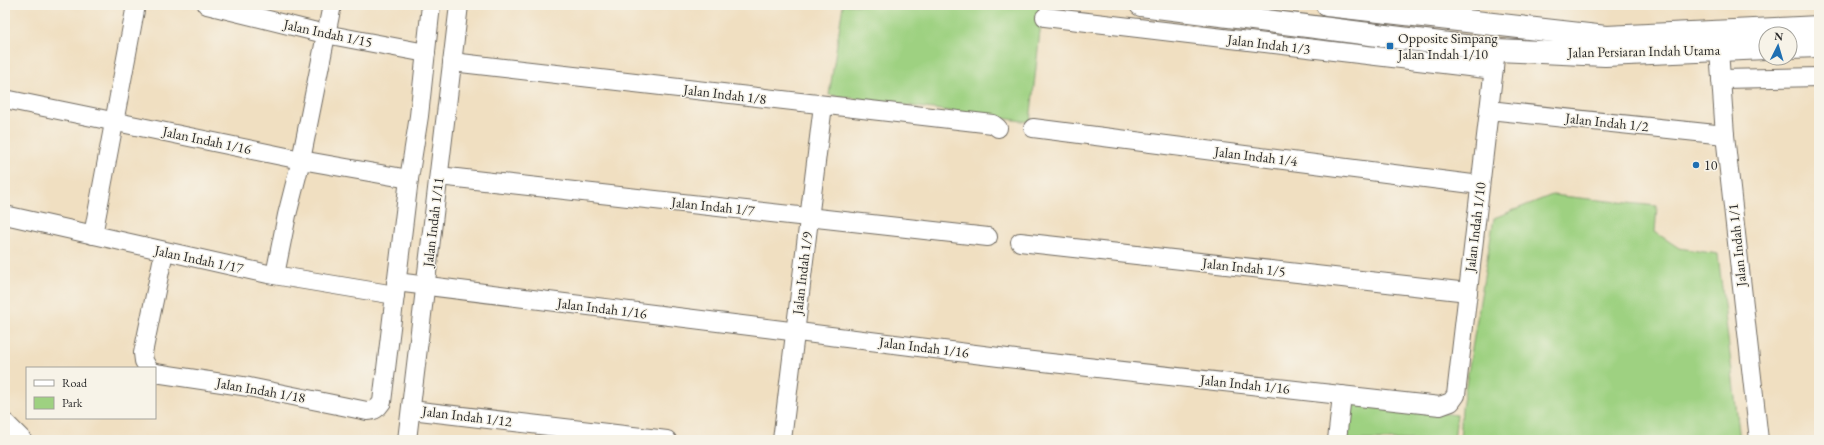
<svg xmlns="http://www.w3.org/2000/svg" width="1824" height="445" font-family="'EB Garamond',serif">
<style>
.green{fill:#9ed181;stroke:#647e56}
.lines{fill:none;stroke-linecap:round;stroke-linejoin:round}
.minor-casing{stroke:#706a60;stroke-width:20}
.major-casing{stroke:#706a60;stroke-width:24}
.highway-casing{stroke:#706a60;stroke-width:24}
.minor{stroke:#fff;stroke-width:18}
.major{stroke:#fff;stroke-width:22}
.highway{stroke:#fff;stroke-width:22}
.poi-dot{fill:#1f6fb2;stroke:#f7f3e8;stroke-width:1.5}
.labels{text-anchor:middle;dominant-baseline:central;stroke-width:3;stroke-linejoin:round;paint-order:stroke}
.street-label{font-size:14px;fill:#2b2b2b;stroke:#f7f3e8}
.poi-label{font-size:14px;fill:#2b2b2b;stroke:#f7f3e8;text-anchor:start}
</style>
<rect width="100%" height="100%" fill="#f7f3e8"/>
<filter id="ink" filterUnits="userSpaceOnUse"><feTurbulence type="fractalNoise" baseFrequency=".025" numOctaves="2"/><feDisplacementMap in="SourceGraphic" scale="8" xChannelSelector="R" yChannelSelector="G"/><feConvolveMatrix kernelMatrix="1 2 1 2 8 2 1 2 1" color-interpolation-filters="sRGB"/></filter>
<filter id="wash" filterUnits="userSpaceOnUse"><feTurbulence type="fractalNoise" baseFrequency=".012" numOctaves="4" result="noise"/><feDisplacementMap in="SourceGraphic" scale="16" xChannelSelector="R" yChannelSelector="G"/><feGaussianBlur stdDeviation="0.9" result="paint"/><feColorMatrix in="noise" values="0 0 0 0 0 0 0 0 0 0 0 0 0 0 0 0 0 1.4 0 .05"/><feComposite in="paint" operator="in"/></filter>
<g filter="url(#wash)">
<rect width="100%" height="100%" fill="#f0dfc1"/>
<!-- green -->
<g class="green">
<polygon points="843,5 1043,5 1030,122 829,95"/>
<polygon points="1552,195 1657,206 1655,232 1679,248 1718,254 1740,440 1460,440 1462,408 1494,218"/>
<polygon points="1349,402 1457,415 1454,440 1344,440"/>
</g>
</g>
<g filter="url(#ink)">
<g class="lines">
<!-- minor casing -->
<g class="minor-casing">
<g id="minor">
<polyline points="207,5 325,34 426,53"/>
<polyline points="1045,17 1494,70"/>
<polyline points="1719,50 1725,135 1759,440"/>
<polyline points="452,62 993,124 998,128"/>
<polyline points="1721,79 1819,77"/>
<polyline points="5,99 301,160 409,179"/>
<polyline points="1489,110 1725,135"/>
<polyline points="1033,128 1480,185"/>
<polyline points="439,176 988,237"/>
<polyline points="5,215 268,274 395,295"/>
<polyline points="93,235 136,5"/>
<polyline points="1020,242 1468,292"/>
<polyline points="275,275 287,215 301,160 332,5"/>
<polyline points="396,282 1007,358 1440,406 1451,402 1456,395 1496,50"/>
<polyline points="148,368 144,361 143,353 164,252"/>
<path d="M 155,373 L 249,387 L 367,411 C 375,411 378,408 382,402 L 409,179 L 419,116 L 431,5"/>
<polyline points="411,410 667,440"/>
<polyline points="407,440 459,5"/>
<polyline points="782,440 823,105"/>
<polyline points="1337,440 1342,395"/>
</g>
</g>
<!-- major casing -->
<g class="major-casing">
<g id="major">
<polyline points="1141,5 1496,50 1605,55 1766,48"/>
<polyline points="1327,5 1606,37 1819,27"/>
<polyline points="1790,47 1819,46"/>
</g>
</g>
<!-- highway casing -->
<g class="highway-casing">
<polyline id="highway" points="5,425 20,440"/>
</g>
<!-- minor -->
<use href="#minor" class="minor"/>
<!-- major -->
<use href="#major" class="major"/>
<!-- highway -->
<use href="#highway" class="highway"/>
</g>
</g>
<!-- markers -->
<g class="poi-dot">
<rect x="1386" y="42" width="8" height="8" rx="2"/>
<circle cx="1696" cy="165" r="4"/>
</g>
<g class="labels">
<!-- street labels -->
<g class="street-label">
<text transform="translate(328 33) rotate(12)">Jalan Indah 1/15</text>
<text transform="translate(1269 44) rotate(7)">Jalan Indah 1/3</text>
<text transform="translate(1644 51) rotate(-1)">Jalan Persiaran Indah Utama</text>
<text transform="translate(725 94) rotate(7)">Jalan Indah 1/8</text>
<text transform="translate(1607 122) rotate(6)">Jalan Indah 1/2</text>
<text transform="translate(207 140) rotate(12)">Jalan Indah 1/16</text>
<text transform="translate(1256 156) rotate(7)">Jalan Indah 1/4</text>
<text transform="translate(713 206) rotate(6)">Jalan Indah 1/7</text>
<text transform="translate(433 222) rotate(-83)">Jalan Indah 1/11</text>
<text transform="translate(1475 227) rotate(-83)">Jalan Indah 1/10</text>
<text transform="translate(1737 245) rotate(-96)">Jalan Indah 1/1</text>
<text transform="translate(199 259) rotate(12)">Jalan Indah 1/17</text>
<text transform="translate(1244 267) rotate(6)">Jalan Indah 1/5</text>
<text transform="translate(802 273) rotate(-83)">Jalan Indah 1/9</text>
<text transform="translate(602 308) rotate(7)">Jalan Indah 1/16</text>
<text transform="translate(924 347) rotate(7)">Jalan Indah 1/16</text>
<text transform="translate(1245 384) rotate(6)">Jalan Indah 1/16</text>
<text transform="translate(261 390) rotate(10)">Jalan Indah 1/18</text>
<text transform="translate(467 416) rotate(7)">Jalan Indah 1/12</text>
</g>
<!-- poi labels -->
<g class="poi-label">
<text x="1398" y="38">Opposite Simpang<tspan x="1398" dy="16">Jalan Indah 1/10</tspan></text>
<text x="1704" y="165">10</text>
</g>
</g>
<!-- margin -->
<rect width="1824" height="445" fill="none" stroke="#f7f3e8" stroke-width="20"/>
<!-- legend -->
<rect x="26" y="367" width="130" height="52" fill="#f7f3e8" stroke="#a5a39c"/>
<rect x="34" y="380" width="20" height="6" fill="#ffffff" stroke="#a5a39c"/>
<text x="62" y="387" font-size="12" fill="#2b2b2b">Road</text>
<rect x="34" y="397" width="20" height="12" fill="#9ed181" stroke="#a5a39c"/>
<text x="62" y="407" font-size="12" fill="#2b2b2b">Park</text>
<!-- north arrow -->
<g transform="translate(1778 46) rotate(5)"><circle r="19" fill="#f7f3e8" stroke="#a5a39c"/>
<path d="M0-3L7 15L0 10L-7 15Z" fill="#1f6fb2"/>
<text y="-6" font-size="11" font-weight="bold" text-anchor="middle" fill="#2b2b2b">N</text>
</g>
</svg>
